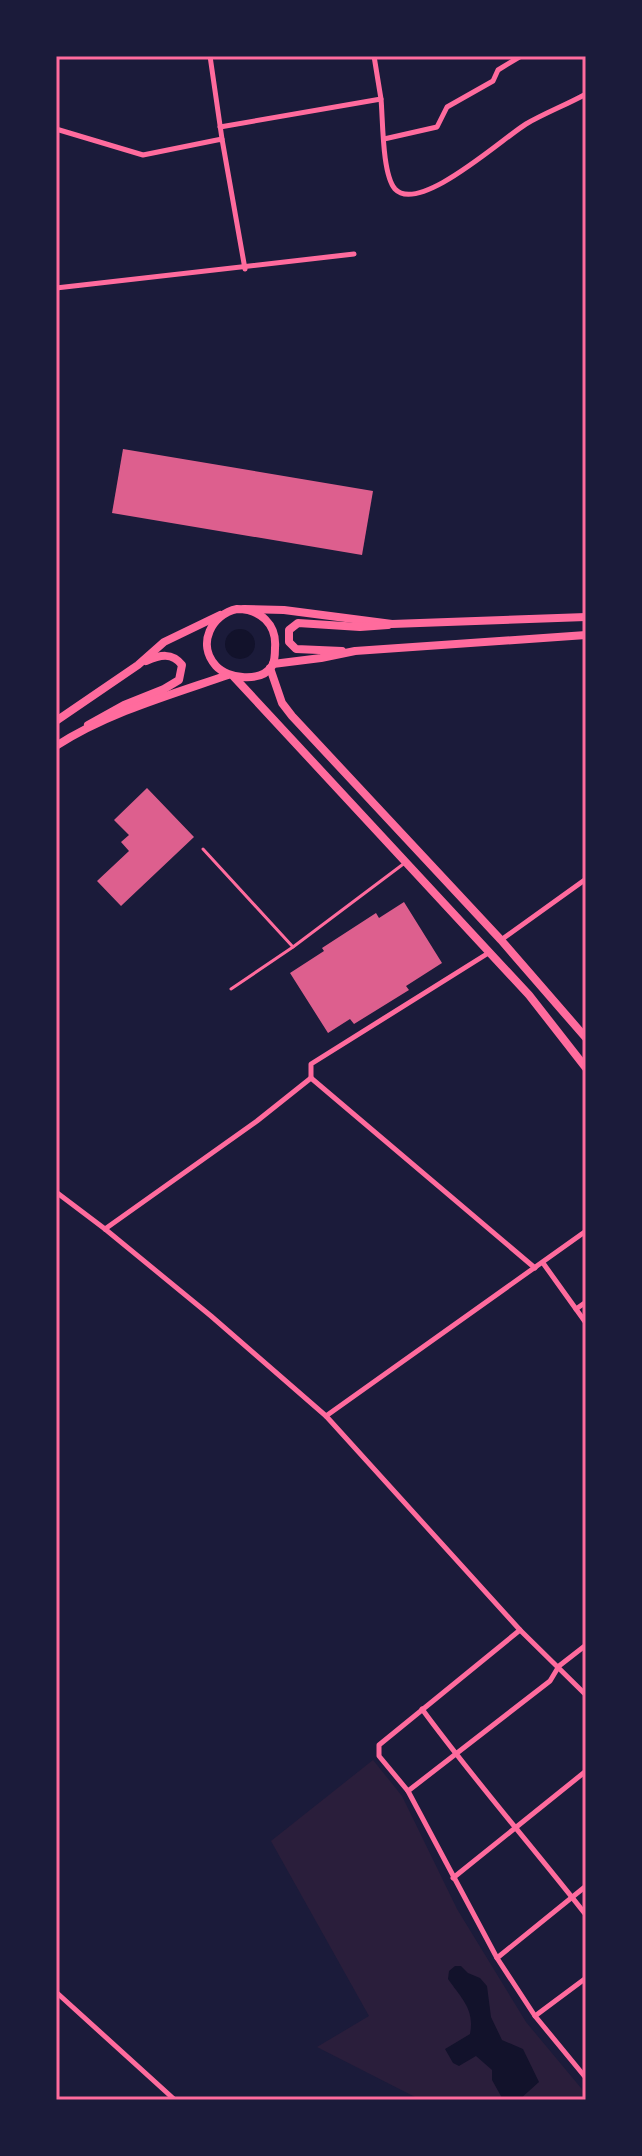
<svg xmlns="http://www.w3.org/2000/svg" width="642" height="2156" font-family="'Open Sans',sans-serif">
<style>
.green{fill:#2a1e3b}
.water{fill:#12122b}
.building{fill:#dd5f8e}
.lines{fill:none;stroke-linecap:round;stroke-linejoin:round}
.service{stroke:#ff6b9d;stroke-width:3}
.minor{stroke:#ff6b9d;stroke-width:5}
.secondary{stroke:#ff6b9d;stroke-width:8}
.primary{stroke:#ff6b9d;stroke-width:8}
.neatline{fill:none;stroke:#ff6b9d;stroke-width:3}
</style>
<rect width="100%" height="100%" fill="#1b1b3a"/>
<!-- green -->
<polygon class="green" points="373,1760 402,1796 457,1909 526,2022 586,2094 586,2100 421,2100 317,2047 369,2016 271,1841"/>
<!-- water -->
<g class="water">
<circle cx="240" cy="644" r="15"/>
<path d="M 455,1966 L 461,1966 L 468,1973 L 480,1978 L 487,1986 L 491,2017 L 502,2040 L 523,2049 L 539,2082 L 519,2100 L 502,2098 L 492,2080 L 492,2070 L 476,2056 L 459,2066 L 453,2063 L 445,2049 L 470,2034 C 475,2009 461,1998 448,1979 L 449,1971 Z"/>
</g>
<!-- building -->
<g class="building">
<polygon points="123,449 373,491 362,555 112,513"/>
<polygon points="147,788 194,837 121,906 97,881 129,851 121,842 129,835 114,820"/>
<polygon points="404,902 442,963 406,986 409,990 354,1024 350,1019 328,1033 290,973 324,951 322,948 376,913 379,918"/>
</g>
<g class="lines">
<!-- service -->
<g class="service">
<polyline points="203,849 293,947"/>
<polyline points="231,989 293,947 406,862"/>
</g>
<!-- minor -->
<g class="minor">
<polyline points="210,56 222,139"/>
<path d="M 381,99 C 383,120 382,174 395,189 C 419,215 503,138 526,124 C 545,113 566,105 586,94"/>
<polyline points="220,127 381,99 374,56"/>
<polyline points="56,129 143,155 222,139 245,269"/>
<polyline points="384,139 437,127 447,107 493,81 498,70 521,56"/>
<polyline points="56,288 354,254"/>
<polyline points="501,940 586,879"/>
<polyline points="311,1078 535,1268"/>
<polyline points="311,1078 311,1064 490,952"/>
<polyline points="56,1192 105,1229 211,1316 326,1416 520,1630 586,1695"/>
<polyline points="105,1229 257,1121 311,1078"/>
<polyline points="543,1263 586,1323"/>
<polyline points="576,1309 586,1302"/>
<polyline points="326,1416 586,1231"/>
<polyline points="520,1630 379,1745 379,1756 408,1791 497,1958 535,2016 586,2078"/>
<path d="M 422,1709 C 474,1780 532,1846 586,1915"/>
<polyline points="408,1791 550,1681 559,1666 586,1645"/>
<polyline points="453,1878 586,1771"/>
<polyline points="497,1958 586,1886"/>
<polyline points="56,1992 175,2100"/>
<polyline points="535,2016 586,1978"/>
</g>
<!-- secondary -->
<g class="secondary">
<polyline points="270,668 282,703 292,716 501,940 586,1038"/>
<polyline points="234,677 529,995 586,1068"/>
</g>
<!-- primary -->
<g class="primary">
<path d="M 237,609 C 260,609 277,624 275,648 C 275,653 275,661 272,666 C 261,683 228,679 216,666 C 196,644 212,614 237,609 Z"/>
<polyline points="244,609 284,610 392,624 586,617"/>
<polyline points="342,651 296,649 289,642 289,630 298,623 360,627 388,625"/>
<polyline points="273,664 321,658 355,651 586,635"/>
<polyline points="56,721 138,665 164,642 220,615"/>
<path d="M 88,725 L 124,705 L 164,689 L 179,680 L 182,665 C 172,652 160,655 146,661"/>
<path d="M 56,746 C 107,713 170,695 228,675"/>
</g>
</g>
<!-- border -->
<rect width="642" height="2156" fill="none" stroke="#1b1b3a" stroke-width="116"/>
<rect x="58" y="58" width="526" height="2040" class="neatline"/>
</svg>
